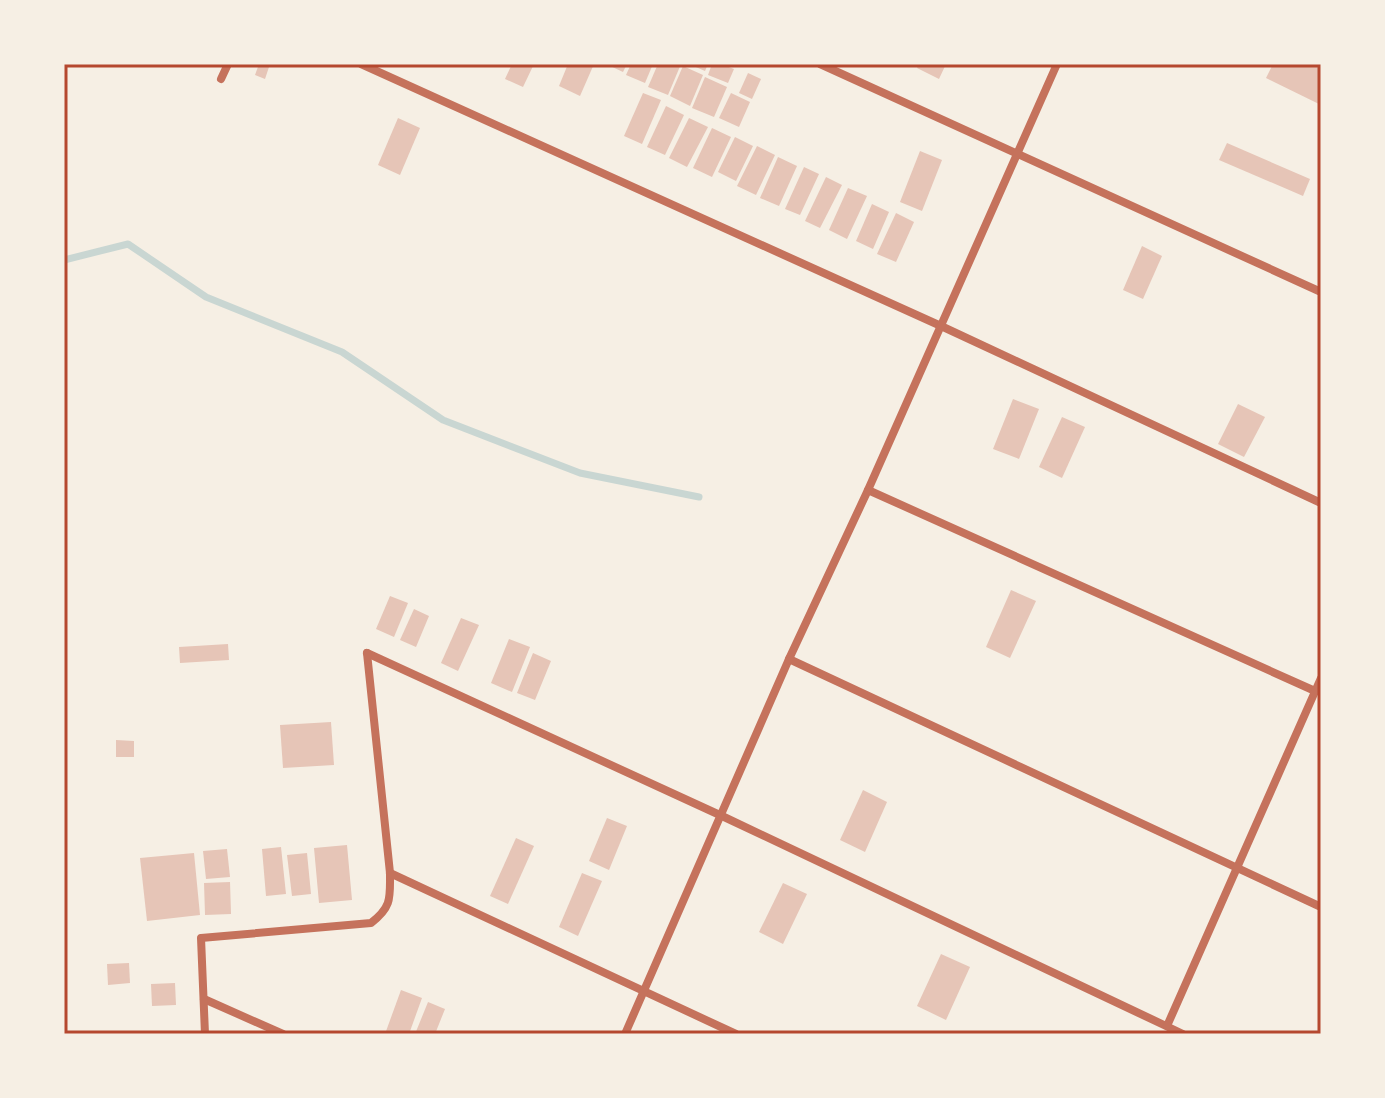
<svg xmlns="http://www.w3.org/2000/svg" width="1385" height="1098" font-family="'IBM Plex Sans',sans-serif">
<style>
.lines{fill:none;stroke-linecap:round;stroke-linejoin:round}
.stream{stroke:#c9d6d2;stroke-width:7}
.building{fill:#e6c5b7}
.minor{stroke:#c5725c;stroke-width:8}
.neatline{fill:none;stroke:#b5482f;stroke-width:3}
</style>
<rect width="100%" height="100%" fill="#f6efe4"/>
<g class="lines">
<!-- stream -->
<polyline class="stream" points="64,260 128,244 206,297 342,352 443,420 580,473 699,497"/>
</g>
<!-- building -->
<g class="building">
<polygon points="259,64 270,64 265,79 255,75"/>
<polygon points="512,64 534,64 523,87 505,79"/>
<polygon points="568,64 594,64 580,96 559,86"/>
<polygon points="606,64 627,64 623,72"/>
<polygon points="631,64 653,64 645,83 626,75"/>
<polygon points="658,64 681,64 668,95 648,87"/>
<polygon points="689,64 708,64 705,71"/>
<polygon points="712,64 721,64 734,69 728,83 708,75"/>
<polygon points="919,64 946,64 939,79 917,68"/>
<polygon points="1273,64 1311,64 1321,69 1321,105 1266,78"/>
<polygon points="683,66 703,75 690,106 670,96"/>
<polygon points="748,73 761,79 752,99 739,93"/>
<polygon points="705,77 727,87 714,117 692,108"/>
<polygon points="643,93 661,100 642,144 624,136"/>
<polygon points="731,93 750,102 739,127 719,118"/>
<polygon points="666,106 684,115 665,155 647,147"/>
<polygon points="398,118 420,128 400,175 378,165"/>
<polygon points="689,118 708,127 687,167 669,158"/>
<polygon points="712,128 731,137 712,177 693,168"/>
<polygon points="735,137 753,146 736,181 718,172"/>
<polygon points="1227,143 1310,179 1303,196 1219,160"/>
<polygon points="757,146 775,155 756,195 737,186"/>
<polygon points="920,151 942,160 922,211 900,202"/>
<polygon points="778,157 797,166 779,206 760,198"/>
<polygon points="804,167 819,174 800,215 785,209"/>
<polygon points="826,177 842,185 820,228 805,221"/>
<polygon points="848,188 867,196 847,239 829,230"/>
<polygon points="872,204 889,212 873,249 856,241"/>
<polygon points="896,213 914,222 896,262 877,254"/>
<polygon points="1142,246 1162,256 1143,299 1123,290"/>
<polygon points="1013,399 1039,409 1019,459 993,449"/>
<polygon points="1238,404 1265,417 1244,457 1218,444"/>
<polygon points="1062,417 1085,427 1062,478 1039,467"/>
<polygon points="1011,590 1036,601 1010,658 986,647"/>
<polygon points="390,596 408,603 394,637 376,629"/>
<polygon points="414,609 429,616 416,647 400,640"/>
<polygon points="461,618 479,625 458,671 441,663"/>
<polygon points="509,639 530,647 512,692 491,683"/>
<polygon points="228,644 229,660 180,663 179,647"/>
<polygon points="533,653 551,661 535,700 517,693"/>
<polygon points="331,722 334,765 283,768 280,725"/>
<polygon points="116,740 134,741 134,757 116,757"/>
<polygon points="863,790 887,802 865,852 840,840"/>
<polygon points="607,818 627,826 609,870 589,861"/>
<polygon points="516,838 534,846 508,904 490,896"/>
<polygon points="347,845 352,900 319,903 314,848"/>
<polygon points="281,847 286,894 266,896 262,849"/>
<polygon points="227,849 230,877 206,879 203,851"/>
<polygon points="194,853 200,915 147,921 140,858"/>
<polygon points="307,853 311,894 292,896 287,855"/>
<polygon points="582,873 602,881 578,936 559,927"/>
<polygon points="230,882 231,914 205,915 204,883"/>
<polygon points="783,883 807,894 783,944 759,932"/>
<polygon points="941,954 970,967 946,1020 917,1006"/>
<polygon points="129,963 130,983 108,985 107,964"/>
<polygon points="175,983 176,1005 152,1006 151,984"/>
<polygon points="401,990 422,998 409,1034 385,1034"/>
<polygon points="428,1002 445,1009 435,1034 415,1034"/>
</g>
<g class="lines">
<!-- minor -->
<g class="minor">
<polyline points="361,64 941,326 1321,503"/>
<polyline points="820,64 1321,292"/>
<polyline points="221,79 228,64"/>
<polyline points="868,490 1315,691"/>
<polyline points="367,653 722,816 1183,1034"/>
<polyline points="789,659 1321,907"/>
<polyline points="390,873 736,1034"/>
<polyline points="204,999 283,1034"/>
<polyline points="1167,1026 1321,678"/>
<path d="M 205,1034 L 201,938 L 371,923 C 392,907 390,898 390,873 L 367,653"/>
<polyline points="625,1034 789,659 868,490 1057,64"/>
</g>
</g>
<!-- border -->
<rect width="1385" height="1098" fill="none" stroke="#f6efe4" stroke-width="132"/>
<rect x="66" y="66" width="1253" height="966" class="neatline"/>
</svg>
